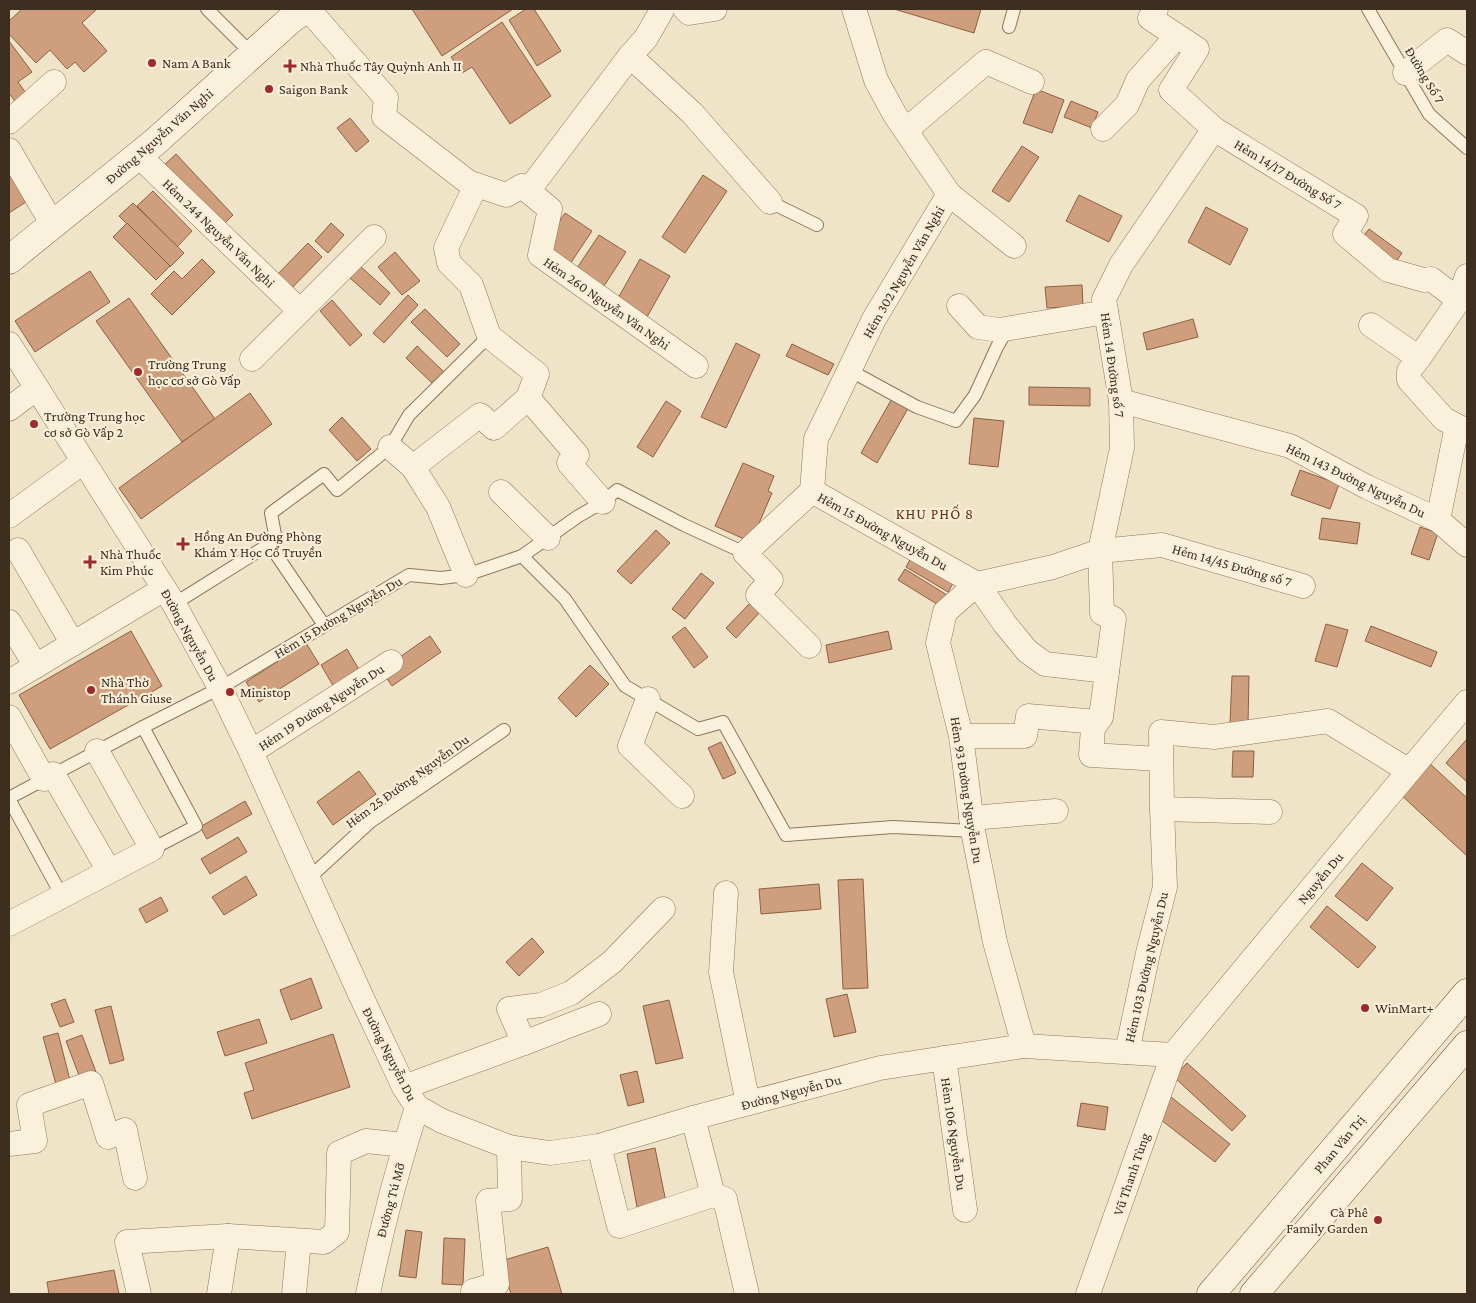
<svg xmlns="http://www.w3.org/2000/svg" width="1476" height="1303" font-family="'Crimson Pro',serif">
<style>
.building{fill:#cf9f7d;stroke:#8d5f41}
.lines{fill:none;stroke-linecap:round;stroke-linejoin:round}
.lane-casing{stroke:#8d765c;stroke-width:14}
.street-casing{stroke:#8d765c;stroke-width:25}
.secondary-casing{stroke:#6f573f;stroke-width:29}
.lane{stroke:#faf1dc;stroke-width:12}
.street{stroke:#faf1dc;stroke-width:24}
.secondary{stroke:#faf1dc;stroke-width:28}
.poi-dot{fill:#9e2a2b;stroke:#f7eed8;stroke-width:2}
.labels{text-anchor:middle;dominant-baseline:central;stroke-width:4.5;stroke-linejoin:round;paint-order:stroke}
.poi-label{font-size:14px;fill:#3d2e20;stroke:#f7eed8;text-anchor:start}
.street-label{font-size:14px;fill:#3d2e20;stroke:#f7eed8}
.neighbourhood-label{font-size:15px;letter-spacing:1px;fill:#6b2e1e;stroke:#f7eed8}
</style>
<rect width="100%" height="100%" fill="#f0e4c8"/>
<!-- building -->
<g class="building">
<polygon points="22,9 97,9 82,23 107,51 84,72 75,62 67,69 50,50 36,63 9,34 9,21"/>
<polygon points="412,9 513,9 442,56"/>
<polygon points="526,9 534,9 561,51 537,66 509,20"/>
<polygon points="894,9 981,9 974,33"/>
<polygon points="502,22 551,96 510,124 472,67 462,73 451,57"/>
<polygon points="9,41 32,72 18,82 28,96 17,104 9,93"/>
<polygon points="1036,89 1064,100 1052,133 1023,123"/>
<polygon points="1071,101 1098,112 1092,128 1064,117"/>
<polygon points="350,118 369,141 356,152 337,128"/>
<polygon points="1022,146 1039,157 1009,202 992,191"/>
<polygon points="176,154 233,215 219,229 162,167"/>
<polygon points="9,161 32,198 9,213"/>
<polygon points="703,175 727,191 685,253 662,237"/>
<polygon points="153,191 192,231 177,247 137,206"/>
<polygon points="1079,195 1122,216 1109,242 1066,221"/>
<polygon points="133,203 184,253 170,267 119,216"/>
<polygon points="1206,207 1248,229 1230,265 1188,242"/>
<polygon points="565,213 592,231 568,267 541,249"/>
<polygon points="127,223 170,266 156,280 113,237"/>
<polygon points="331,223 344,235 328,253 315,241"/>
<polygon points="1369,229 1402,253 1391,269 1357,244"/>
<polygon points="599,235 626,252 602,289 575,271"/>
<polygon points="308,243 322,257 288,292 274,278"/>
<polygon points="395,252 420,281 402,295 378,267"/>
<polygon points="202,259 215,272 172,315 151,294 174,271 182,279"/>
<polygon points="640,259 670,276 647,317 617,300"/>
<polygon points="360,266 390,293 380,305 350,278"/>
<polygon points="90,271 110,302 35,352 15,321"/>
<polygon points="1082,285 1083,306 1047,308 1045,287"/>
<polygon points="408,295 418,305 384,343 373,333"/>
<polygon points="129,298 215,419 182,442 96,321"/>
<polygon points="332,300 362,335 350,346 320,311"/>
<polygon points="425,309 460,344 447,357 411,322"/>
<polygon points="1193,319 1198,337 1147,350 1143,333"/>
<polygon points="736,343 760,355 726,428 701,417"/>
<polygon points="792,344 834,364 828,375 786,356"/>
<polygon points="417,346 445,373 434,385 406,358"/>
<polygon points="1029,387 1090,388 1090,406 1029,405"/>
<polygon points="250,393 272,424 141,519 119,488"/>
<polygon points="894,395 910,405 877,463 861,453"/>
<polygon points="666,401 681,411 653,457 637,447"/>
<polygon points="342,417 371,449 357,461 329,430"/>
<polygon points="974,418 1004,421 998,467 969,464"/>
<polygon points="743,463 774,476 768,491 772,493 751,542 715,526"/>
<polygon points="1300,470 1339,484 1330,509 1291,495"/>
<polygon points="1322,518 1360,523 1357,544 1319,539"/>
<polygon points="1420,527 1438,533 1429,560 1411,554"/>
<polygon points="656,530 670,543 631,584 617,571"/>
<polygon points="912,556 955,580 948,592 906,567"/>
<polygon points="905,569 947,595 940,606 898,580"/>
<polygon points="701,573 714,583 685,619 672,609"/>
<polygon points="750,603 760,612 736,638 726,628"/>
<polygon points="1326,624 1348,630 1337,667 1315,661"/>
<polygon points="1371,626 1437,652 1431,667 1365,641"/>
<polygon points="685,627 708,657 694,668 672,637"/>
<polygon points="131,631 162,686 50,749 19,695"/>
<polygon points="888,631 892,649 829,663 826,645"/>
<polygon points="430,636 441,652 392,686 381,670"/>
<polygon points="306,643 319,664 259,702 246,682"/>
<polygon points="347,649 361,673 335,689 321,665"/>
<polygon points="590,665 609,684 576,717 558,698"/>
<polygon points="1232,676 1249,676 1248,724 1230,723"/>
<polygon points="1467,739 1467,782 1446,763"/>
<polygon points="721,742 736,773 723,779 708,748"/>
<polygon points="1233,751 1254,751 1253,777 1232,777"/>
<polygon points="1427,761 1467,798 1467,856 1399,793"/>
<polygon points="359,771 376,794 333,825 317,802"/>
<polygon points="245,801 252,814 207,839 200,827"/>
<polygon points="238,837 247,852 210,874 201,859"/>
<polygon points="1362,863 1393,888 1367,921 1335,896"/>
<polygon points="246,876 257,895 224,915 212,897"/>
<polygon points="863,879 868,988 843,989 838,880"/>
<polygon points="819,884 821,909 761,914 759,889"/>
<polygon points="161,897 168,911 146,923 139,909"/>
<polygon points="1327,906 1376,947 1358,968 1310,927"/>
<polygon points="532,938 544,952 519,976 506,962"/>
<polygon points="311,978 322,1008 291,1020 280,990"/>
<polygon points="847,994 856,1032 834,1037 826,999"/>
<polygon points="65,999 74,1022 60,1027 51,1004"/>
<polygon points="669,1000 683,1058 656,1064 643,1006"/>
<polygon points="111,1006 124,1060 110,1064 95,1010"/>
<polygon points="259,1019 267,1043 225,1056 217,1032"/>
<polygon points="58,1033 71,1084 57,1088 43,1037"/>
<polygon points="333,1034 350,1087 252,1119 244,1093 254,1090 245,1063"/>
<polygon points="82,1035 96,1072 80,1078 66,1041"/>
<polygon points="1187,1063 1246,1116 1232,1131 1174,1077"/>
<polygon points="637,1071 644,1102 628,1106 620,1075"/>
<polygon points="1171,1097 1230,1144 1215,1162 1156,1116"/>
<polygon points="1081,1103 1108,1107 1105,1130 1077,1126"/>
<polygon points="655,1148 666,1202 637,1207 627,1154"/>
<polygon points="406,1230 422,1232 416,1278 399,1276"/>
<polygon points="444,1238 465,1239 463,1285 442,1284"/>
<polygon points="548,1247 562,1294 511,1294 501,1261"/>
<polygon points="114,1270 119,1294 49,1294 47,1282"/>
</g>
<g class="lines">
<!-- lane casing -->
<g class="lane-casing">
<g id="lane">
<polyline points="207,9 252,54"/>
<polyline points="1368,9 1429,114 1467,148"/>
<polyline points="1009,27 1014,9"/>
<polyline points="770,202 817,225"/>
<polyline points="849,370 917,407 956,421 975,395 997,347 1008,328"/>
<polyline points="269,544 324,625"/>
<polyline points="522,556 565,599 625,686 698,729 723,722 786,835 893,827 973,831"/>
<polyline points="174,604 276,540 271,513 324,474 337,490 390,447 409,415 489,336"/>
<polyline points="143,727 196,826 152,849"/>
<polyline points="9,798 143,727 220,688 409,575 441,578 466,575 522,556 577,517 603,502 617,490 684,525 745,553"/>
<polyline points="9,799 62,896"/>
<polyline points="308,879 370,822 504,730"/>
</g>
</g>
<!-- street casing -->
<g class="street-casing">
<g id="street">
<polyline points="308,9 386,98 384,117 468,182 506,195 522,186 550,209 540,255 696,366"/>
<polyline points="661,9 662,10 646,38 630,56 692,113 770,202"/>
<polyline points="685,9 689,13 715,9"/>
<polyline points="1156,9 1150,18 1197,49 1171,90 1214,129 1121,265 1104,299 1121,401 1122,448 1100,551 1102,613 1114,619 1101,717 1093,728 1091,755 1160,759"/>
<polyline points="1405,73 1447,40 1467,53"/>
<polyline points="9,122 54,82"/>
<polyline points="1103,129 1127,105 1138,80 1177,36"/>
<polyline points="1214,129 1356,216 1345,234 1388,270 1424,280 1431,279 1459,300"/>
<polyline points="906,130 986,62 1032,82"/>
<polyline points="9,150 53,225"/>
<polyline points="138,155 300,311"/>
<polyline points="476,185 446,248 449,263 471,285 489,336 537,374 528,398 577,455 569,463 603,502"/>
<polyline points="528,191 630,56"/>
<polyline points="949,194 1014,246"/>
<polyline points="959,306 978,327 999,330 1106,312"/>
<polyline points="1371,325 1419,358 1459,300 1467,276"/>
<polyline points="9,344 174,604 220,688 251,752 361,996 404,1087 417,1107 442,1121 509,1147 550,1153 599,1146 693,1118 880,1068 1024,1046 1173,1055"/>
<polyline points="1419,358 1409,371 1409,380 1444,419 1457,426"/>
<polyline points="252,359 374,237"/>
<polyline points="1121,401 1290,446 1367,487 1438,520 1467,545"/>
<polyline points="9,409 37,388"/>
<polyline points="390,447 413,467 480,415 494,428 528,398"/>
<polyline points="413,467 438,507 466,575"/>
<polyline points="812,491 816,439 874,319 949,194 895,115 876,80 854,9"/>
<polyline points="501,492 548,538"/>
<polyline points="9,516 83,462"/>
<polyline points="1438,520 1457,426 1467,431"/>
<polyline points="18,550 73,644"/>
<polyline points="9,622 36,666"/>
<polyline points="809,646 758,595 771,580 745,553 812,491 977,584 1005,624 1027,651 1045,664 1107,671"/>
<polyline points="9,682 164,589"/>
<polyline points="648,699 630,746 682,796"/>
<polyline points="9,717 44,779"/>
<polyline points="961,736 1025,736 1028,716 1097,722"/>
<polyline points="251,752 391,662"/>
<polyline points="53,774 109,871"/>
<polyline points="1162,809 1270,812"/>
<polyline points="971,818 1056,811"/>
<polyline points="726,893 721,972 748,1103"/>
<polyline points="9,924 152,849 97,751"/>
<polyline points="524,1043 599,1014"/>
<polyline points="1024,1046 995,942 973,831 961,736 938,643 945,612 977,584 1053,567 1100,551 1162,545 1303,586"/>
<polyline points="1127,1052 1148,953 1165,887 1162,809 1161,732 1214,737 1328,721 1409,771"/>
<polyline points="944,1058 965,1210"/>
<polyline points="404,1087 524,1043 509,1009 541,1005 571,993 612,962 663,909"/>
<polyline points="693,1118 713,1195 725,1199 747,1294"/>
<polyline points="9,1144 35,1141 29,1105 91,1083 108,1137 125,1130 135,1178"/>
<polyline points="599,1146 619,1226 713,1195"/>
<polyline points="139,1294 127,1242 228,1236 324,1242 337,1232 339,1153 366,1141 405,1145"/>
<polyline points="219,1294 228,1236"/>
<polyline points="294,1294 299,1241"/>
<path d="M 368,1294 C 381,1231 397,1169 417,1107"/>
<polyline points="474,1294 473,1291 497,1284 488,1201 510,1199 509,1147"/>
<polyline points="1088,1294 1173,1055 1409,771 1467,702"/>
</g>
</g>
<!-- secondary casing -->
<g class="secondary-casing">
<g id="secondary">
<polyline points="9,260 155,142 289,21 305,9"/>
<polyline points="1211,1294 1467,993"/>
<polyline points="1254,1294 1467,1045"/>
</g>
</g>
<!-- lane -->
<use href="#lane" class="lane"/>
<!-- street -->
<use href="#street" class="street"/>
<!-- secondary -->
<use href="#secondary" class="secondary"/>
</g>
<!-- markers -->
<g class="poi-dot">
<circle cx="152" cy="63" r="5"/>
<path d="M287.5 58.5h5v5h5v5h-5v5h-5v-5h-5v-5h5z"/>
<circle cx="269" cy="89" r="5"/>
<circle cx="138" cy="372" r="5"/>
<circle cx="34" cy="424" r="5"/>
<path d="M180.5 536.5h5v5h5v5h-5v5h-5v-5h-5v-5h5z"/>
<path d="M87.5 554.5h5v5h5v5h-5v5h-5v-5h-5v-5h5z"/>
<circle cx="91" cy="690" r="5"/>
<circle cx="230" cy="692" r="5"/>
<circle cx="1365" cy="1008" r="5"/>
<circle cx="1378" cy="1220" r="5"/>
</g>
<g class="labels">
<!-- poi labels -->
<g class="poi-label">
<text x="162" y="63">Nam A Bank</text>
<text x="300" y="66">Nhà Thuốc Tây Quỳnh Anh II</text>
<text x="279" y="89">Saigon Bank</text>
<text x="148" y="364">Trường Trung<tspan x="148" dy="16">học cơ sở Gò Vấp</tspan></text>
<text x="44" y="416">Trường Trung học<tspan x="44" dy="16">cơ sở Gò Vấp 2</tspan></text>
<text x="194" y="536">Hồng An Đường Phòng<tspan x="194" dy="16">Khám Y Học Cổ Truyền</tspan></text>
<text x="100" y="554">Nhà Thuốc<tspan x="100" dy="16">Kim Phúc</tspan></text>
<text x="101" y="682">Nhà Thờ<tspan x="101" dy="16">Thánh Giuse</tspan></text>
<text x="240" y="692">Ministop</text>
<text x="1375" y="1008">WinMart+</text>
<text x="1368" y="1212" text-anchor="end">Cà Phê<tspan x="1368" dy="16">Family Garden</tspan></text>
</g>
<!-- street labels -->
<g class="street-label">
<text transform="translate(1425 75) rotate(59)">Đường Số 7</text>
<text transform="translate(159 136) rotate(-41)">Đường Nguyễn Văn Nghi</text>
<text transform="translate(1288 174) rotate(31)">Hẻm 14/17 Đường Số 7</text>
<text transform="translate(219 233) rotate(44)">Hẻm 244 Nguyễn Văn Nghi</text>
<text transform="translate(903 272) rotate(-60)">Hẻm 302 Nguyễn Văn Nghi</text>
<text transform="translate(607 303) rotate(35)">Hẻm 260 Nguyễn Văn Nghi</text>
<text transform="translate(1113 365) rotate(82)">Hẻm 14 Đường số 7</text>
<text transform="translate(1356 480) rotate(26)">Hẻm 143 Đường Nguyễn Du</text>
<text transform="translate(883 531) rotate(29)">Hẻm 15 Đường Nguyễn Du</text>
<text transform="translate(1232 565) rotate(16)">Hẻm 14/45 Đường số 7</text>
<text transform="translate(338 617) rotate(-31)">Hẻm 15 Đường Nguyễn Du</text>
<text transform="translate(190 635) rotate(61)">Đường Nguyễn Du</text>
<text transform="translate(321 707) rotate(-33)">Hẻm 19 Đường Nguyễn Du</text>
<text transform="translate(407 781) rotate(-36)">Hẻm 25 Đường Nguyễn Du</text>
<text transform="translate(967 790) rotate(81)">Hẻm 93 Đường Nguyễn Du</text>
<text transform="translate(1320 878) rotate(-50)">Nguyễn Du</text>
<text transform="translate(1146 967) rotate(-77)">Hẻm 103 Đường Nguyễn Du</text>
<text transform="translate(390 1054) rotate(63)">Đường Nguyễn Du</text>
<text transform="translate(791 1092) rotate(-15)">Đường Nguyễn Du</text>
<text transform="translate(954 1134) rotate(82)">Hẻm 106 Nguyễn Du</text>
<text transform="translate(1339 1144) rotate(-50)">Phan Văn Trị</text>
<text transform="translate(1131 1174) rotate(-71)">Vũ Thanh Tùng</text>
<text transform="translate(390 1200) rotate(-75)">Đường Tú Mỡ</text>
</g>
<!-- neighbourhood labels -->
<g class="neighbourhood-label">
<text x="935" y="514">KHU PHỐ 8</text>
</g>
</g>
<!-- border -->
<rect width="1476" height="1303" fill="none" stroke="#3d2e20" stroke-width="20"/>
</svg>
